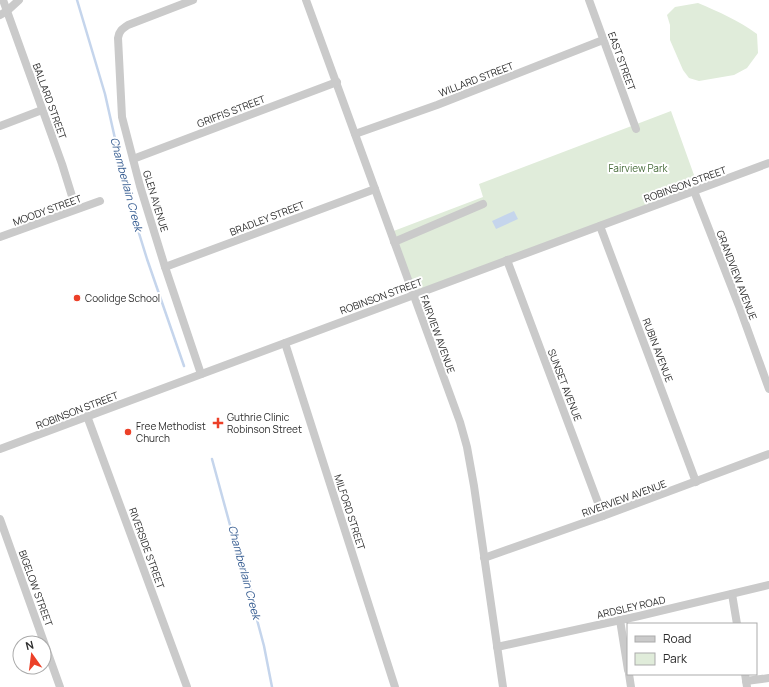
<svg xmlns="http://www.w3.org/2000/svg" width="769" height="687" font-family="Manrope,sans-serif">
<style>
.green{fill:#e0ecda}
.water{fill:#c5d5ec}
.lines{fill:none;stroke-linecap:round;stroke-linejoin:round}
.stream{stroke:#c5d5ec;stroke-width:2.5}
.minor{stroke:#cacaca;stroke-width:8}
.poi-dot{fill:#ec4028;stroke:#fff;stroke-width:1.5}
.labels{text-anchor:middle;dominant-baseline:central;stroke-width:4;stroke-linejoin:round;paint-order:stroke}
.street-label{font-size:10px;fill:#2d2d2d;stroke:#fff}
.park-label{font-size:10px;fill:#466b39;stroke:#fff}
.poi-label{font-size:10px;fill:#2d2d2d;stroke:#fff;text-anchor:start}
.water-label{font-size:11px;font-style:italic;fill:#385e92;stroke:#fff}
</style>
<rect width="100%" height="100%" fill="#fff"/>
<!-- green -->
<g class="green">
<path d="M 698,3 C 719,12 738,20 757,34 L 758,53 L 747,68 L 734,75 L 699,81 L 689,78 L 683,70 L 670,40 L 670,25 L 667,15 L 675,7 Z"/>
<polygon points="671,111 699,189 413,295 391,232 483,197 479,184"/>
</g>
<!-- water -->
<polygon class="water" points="514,211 518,219 496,229 492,221"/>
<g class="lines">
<!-- stream -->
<g class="stream">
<polyline points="77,0 105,94 129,201 147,259 184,366"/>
<polyline points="212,459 230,525 249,580 256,616 264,646 272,687"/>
</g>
<!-- minor -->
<g class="minor">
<polyline points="3,0 62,164 76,209"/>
<path d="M 193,0 L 128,25 C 122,29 119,31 118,38 L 122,117 L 140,186 L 165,267 L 201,374"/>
<polyline points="306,0 460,422 467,447 474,486 503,687"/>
<polyline points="589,0 636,129"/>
<polyline points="0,15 7,11 19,0"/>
<polyline points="0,126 42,110"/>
<polyline points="355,134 437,105 603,40"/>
<polyline points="133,159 337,82"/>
<polyline points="694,191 739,306 769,389"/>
<polyline points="600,226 696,482"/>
<polyline points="0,237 100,201"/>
<polyline points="394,242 483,204"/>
<polyline points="507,260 603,516"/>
<polyline points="165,267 375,189"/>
<polyline points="285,343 395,687"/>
<polyline points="87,416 187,687"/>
<polyline points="0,449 769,163"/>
<polyline points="0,519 60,687"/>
<polyline points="484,558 603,516 769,454"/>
<polyline points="732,594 737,624"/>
<polyline points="620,620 628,670"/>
<polyline points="497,647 639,616 769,585"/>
<polyline points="629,674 631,687"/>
<polyline points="745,674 747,687"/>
<polyline points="746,681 769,678"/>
</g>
</g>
<!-- markers -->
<g class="poi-dot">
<circle cx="77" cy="298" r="4"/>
<path d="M216 417h4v4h4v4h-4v4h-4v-4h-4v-4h4z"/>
<circle cx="128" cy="432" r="4"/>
</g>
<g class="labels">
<!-- street labels -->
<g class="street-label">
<text transform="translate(622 61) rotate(70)">EAST STREET</text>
<text transform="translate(476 79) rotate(-21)">WILLARD STREET</text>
<text transform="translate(50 101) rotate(70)">BALLARD STREET</text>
<text transform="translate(231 111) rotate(-21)">GRIFFIS STREET</text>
<text transform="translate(685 184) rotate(-20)">ROBINSON STREET</text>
<text transform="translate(156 201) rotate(73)">GLEN AVENUE</text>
<text transform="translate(47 210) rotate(-20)">MOODY STREET</text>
<text transform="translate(267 218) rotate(-21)">BRADLEY STREET</text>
<text transform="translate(737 275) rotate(69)">GRANDVIEW AVENUE</text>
<text transform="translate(381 296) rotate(-20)">ROBINSON STREET</text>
<text transform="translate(438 334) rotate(70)">FAIRVIEW AVENUE</text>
<text transform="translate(658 350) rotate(69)">RUBIN AVENUE</text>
<text transform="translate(565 385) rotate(69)">SUNSET AVENUE</text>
<text transform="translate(77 410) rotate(-21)">ROBINSON STREET</text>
<text transform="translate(624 498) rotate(-20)">RIVERVIEW AVENUE</text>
<text transform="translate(350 512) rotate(72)">MILFORD STREET</text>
<text transform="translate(147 548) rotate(70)">RIVERSIDE STREET</text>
<text transform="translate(36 588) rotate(70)">BIGELOW STREET</text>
<text transform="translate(631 607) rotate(-13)">ARDSLEY ROAD</text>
</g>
<!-- park labels -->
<g class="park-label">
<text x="638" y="168">Fairview Park</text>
</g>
<!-- poi labels -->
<g class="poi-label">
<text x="85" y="298">Coolidge School</text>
<text x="227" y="417">Guthrie Clinic<tspan x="227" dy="12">Robinson Street</tspan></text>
<text x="136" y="426">Free Methodist<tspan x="136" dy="12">Church</tspan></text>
</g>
<!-- water labels -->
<g class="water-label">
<text transform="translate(127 184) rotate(75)">Chamberlain Creek</text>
<text transform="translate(245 572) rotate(75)">Chamberlain Creek</text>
</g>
</g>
<!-- legend -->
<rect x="627" y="623" width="130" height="52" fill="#ffffff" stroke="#ababab"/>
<rect x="635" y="636" width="20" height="6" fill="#cacaca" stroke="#ababab"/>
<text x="663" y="643" font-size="12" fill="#2d2d2d">Road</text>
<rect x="635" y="653" width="20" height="12" fill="#e0ecda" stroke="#ababab"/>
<text x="663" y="663" font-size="12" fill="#2d2d2d">Park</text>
<!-- north arrow -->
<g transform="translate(32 655) rotate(346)"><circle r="19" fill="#ffffff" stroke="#ababab"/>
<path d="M0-3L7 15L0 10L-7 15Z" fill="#ec4028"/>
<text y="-6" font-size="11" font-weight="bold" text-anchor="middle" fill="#2d2d2d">N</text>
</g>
</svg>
